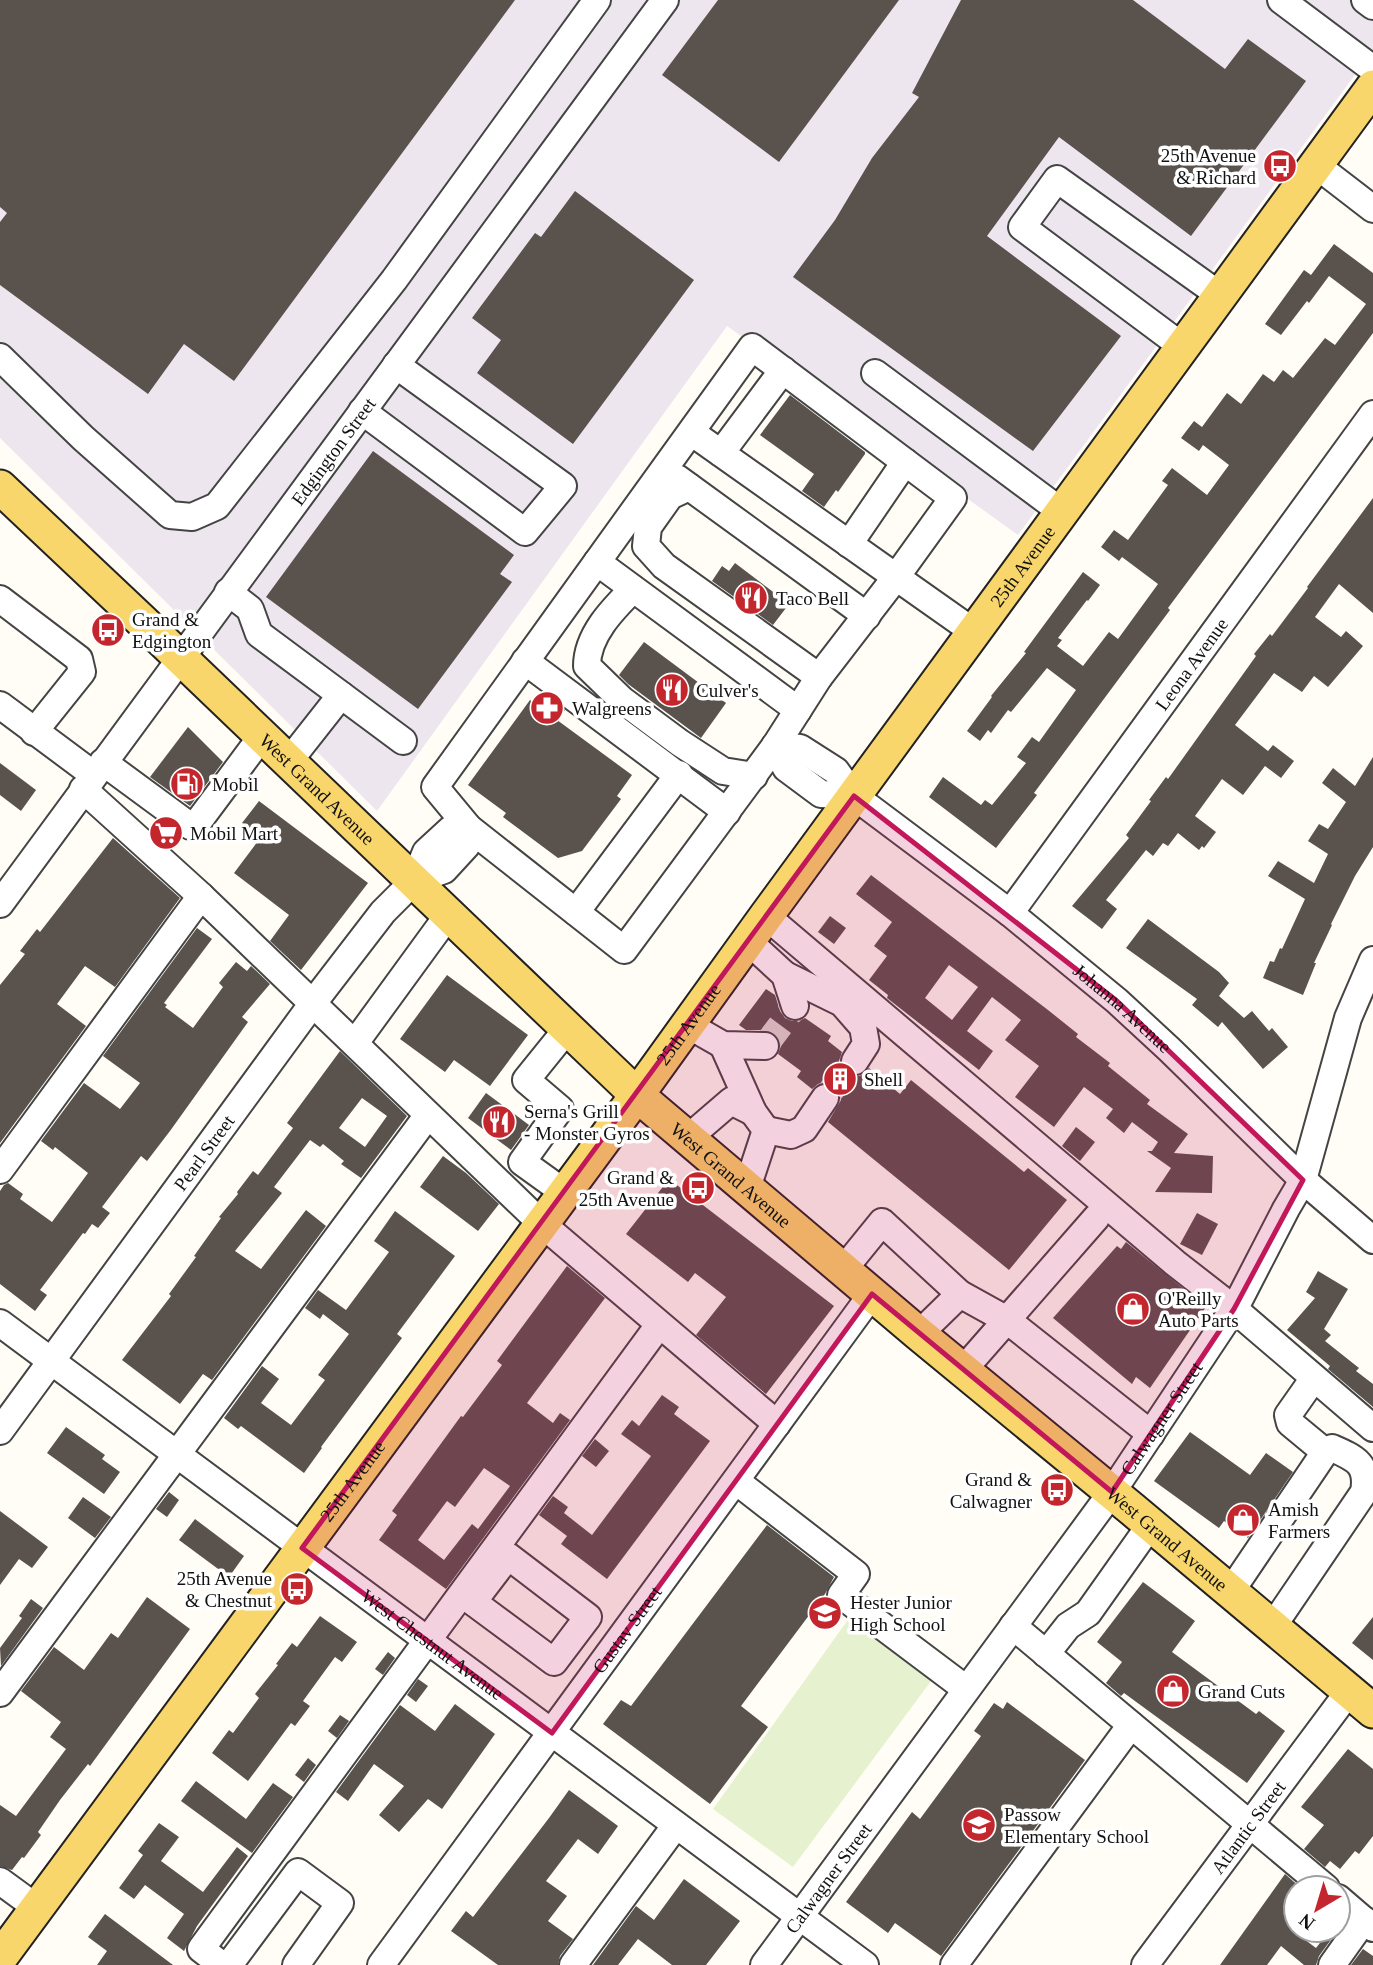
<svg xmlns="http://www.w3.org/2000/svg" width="1373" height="1965" font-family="'Times New Roman',serif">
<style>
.industrial{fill:#eee6ef}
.pitch{fill:#e6f2cf}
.building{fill:#5a524d;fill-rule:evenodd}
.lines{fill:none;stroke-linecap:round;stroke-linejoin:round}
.minor-tunnel{stroke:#dbdad3;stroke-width:26;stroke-dasharray:26 13;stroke-linecap:butt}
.minor-casing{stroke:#444;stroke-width:30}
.major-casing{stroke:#222;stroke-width:37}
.minor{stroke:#fff;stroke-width:26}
.major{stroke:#f9d66b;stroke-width:33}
.marked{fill:#c2185b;fill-opacity:0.2;stroke:#c2185b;stroke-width:5;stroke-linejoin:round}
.labels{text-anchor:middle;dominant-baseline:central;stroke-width:7;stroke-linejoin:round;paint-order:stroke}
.poi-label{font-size:19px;fill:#111;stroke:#fff;text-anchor:start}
.street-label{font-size:19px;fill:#111;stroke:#fff}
</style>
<rect width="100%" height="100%" fill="#fffdf5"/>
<!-- industrial -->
<polygon class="industrial" points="0,0 1373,0 1373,50 1018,535 727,326 377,811 0,438"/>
<!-- pitch -->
<polygon class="pitch" points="857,1607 940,1669 793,1867 713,1809"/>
<!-- building -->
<g class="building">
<polygon points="0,0 515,0 234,381 184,344 148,394 0,285 0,222 7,213 0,207"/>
<polygon points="718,0 899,0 779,162 662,75"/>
<polygon points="961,0 1133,0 1225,69 1248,39 1306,81 1191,236 1059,137 987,236 1121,336 1033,451 793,277 835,220 872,158 919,97 912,93"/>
<polygon points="575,191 694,280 573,444 477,373 501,340 472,318 535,233 541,237"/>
<polygon points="1334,244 1373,273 1373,333 1168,608 1170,610 1034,793 1037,795 996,848 929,797 943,777 981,805 985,800 992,805 1026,763 1017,757 1032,737 1039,742 1076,690 1047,668 1011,712 1008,710 991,733 988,730 980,741 967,731 992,697 991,696 1026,653 1024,652 1083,572 1100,585 1088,601 1087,600 1058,638 1062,640 1057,646 1083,666 1109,632 1118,639 1158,584 1122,557 1119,561 1101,547 1114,530 1128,540 1168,485 1162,481 1172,468 1207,495 1229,465 1203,445 1199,451 1181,438 1194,421 1202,427 1227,393 1241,404 1263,374 1274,382 1283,370 1293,378 1325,338 1335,345 1366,304 1329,276 1309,303 1307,301 1281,335 1265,324 1304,270 1311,275"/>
<polygon points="790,395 865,452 865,454 838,492 836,490 824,507 802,491 814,474 760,435"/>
<polygon points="373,451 514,555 500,574 512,582 418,709 266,597"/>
<polygon points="1373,498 1373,613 1339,584 1315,617 1341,637 1346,631 1363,646 1328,687 1314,676 1302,692 1274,673 1235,725 1268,751 1273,745 1294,761 1281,778 1265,766 1243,795 1222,779 1195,816 1216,832 1204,848 1202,846 1199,850 1178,833 1168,846 1163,843 1153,856 1146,850 1106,900 1117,909 1102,929 1072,906 1129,838 1126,835 1151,801 1149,800 1166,777 1168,779 1256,656 1254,654 1270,634 1272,636 1308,588 1307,587"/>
<polygon points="735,563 789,604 773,625 712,581 722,566 729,571"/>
<polygon points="644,642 726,703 701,738 628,684 619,675"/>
<polygon points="543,694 565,710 557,720 632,775 617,796 621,799 582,851 558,858 503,817 506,813 468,785 530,700 536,704"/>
<polygon points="188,727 223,762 190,806 150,777"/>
<polygon points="1373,757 1373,847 1355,876 1331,924 1332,925 1314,963 1316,963 1303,995 1263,978 1270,961 1274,962 1280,948 1282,949 1305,899 1268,876 1278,861 1314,883 1328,854 1308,841 1319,824 1328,829 1346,802 1322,783 1333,768 1355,786"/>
<polygon points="0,763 36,790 21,811 0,795"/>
<polygon points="259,801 368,883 301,970 270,941 289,915 234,873 261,837 242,823"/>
<polygon points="157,821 180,838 172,849 151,829"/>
<polygon points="113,838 180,898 115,987 85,966 57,1004 86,1026 0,1143 0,985 25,954 20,951 37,929 40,932"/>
<path d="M 871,875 L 1048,1010 L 1078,1034 L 1076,1037 L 1110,1063 L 1108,1066 L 1150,1100 L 1147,1104 L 1188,1134 L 1174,1153 L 1213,1156 L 1212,1193 L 1155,1192 L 1171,1168 L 1147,1151 L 1152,1151 L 1158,1142 L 1132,1122 L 1124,1133 L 1106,1118 L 1113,1109 L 1084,1087 L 1054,1127 L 1015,1097 L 1039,1066 L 1005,1040 L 1021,1020 L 992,997 L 967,1031 L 993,1051 L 979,1070 L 887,998 L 888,995 L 869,980 L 887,956 L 874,946 L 892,922 L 856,894 ZM 949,965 L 978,987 L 952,1020 L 925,998 Z"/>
<polygon points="830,916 846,928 834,944 818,932"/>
<polygon points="1148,919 1219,972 1229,983 1219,996 1244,1018 1252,1011 1269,1031 1272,1028 1288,1047 1263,1069 1222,1022 1218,1027 1192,1005 1197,999 1126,948"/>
<polygon points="197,928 212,939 164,1003 167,1005 165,1007 193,1028 223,987 219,983 236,962 247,971 251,966 270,984 242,1017 248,1022 170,1131 147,1161 141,1156 102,1207 110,1213 98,1228 92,1224 85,1234 83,1233 40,1290 47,1295 35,1311 0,1284 0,1191 4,1185 8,1183 23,1194 20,1199 52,1222 88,1173 55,1147 53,1150 41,1141 84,1083 120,1109 140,1083 103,1056"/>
<polygon points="447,975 528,1035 490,1086 454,1060 445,1072 400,1039"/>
<polygon points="766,989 775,995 780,1011 785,1018 792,1021 799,1021 805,1018 831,1036 828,1041 842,1052 839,1061 841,1069 846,1074 854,1077 862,1075 869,1068 900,1094 911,1080 1024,1172 1028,1168 1067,1200 1009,1270 828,1122 841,1100 839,1092 834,1085 825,1082 818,1084 812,1089 797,1077 801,1071 778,1054 781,1046 778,1038 774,1033 765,1030 746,1030 739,1025"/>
<path d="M 340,1051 L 407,1116 L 361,1178 L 341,1164 L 344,1161 L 323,1144 L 320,1147 L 310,1140 L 274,1187 L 282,1193 L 235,1251 L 261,1269 L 306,1210 L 326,1226 L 212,1380 L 203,1374 L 180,1404 L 122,1360 L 171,1296 L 169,1294 L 196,1257 L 194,1256 L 221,1218 L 219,1217 L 238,1194 L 237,1192 L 253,1171 L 258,1175 L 293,1128 L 287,1123 ZM 362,1098 L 387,1116 L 365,1147 L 339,1128 Z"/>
<polygon points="486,1093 529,1125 511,1150 468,1118"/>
<polygon points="1076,1127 1095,1142 1080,1161 1062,1146"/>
<polygon points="443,1156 466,1173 499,1204 478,1231 420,1187"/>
<polygon points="669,1179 834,1306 766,1394 696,1335 726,1297 695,1273 688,1282 626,1234"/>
<polygon points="395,1211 455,1256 397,1334 402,1338 321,1447 322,1448 304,1473 241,1426 238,1429 224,1418 262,1366 279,1379 261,1403 291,1425 325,1380 318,1375 349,1334 323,1314 320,1319 305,1308 318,1290 346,1310 389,1252 374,1241"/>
<polygon points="1197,1213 1218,1224 1202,1255 1180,1244"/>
<polygon points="1126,1242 1206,1307 1150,1388 1136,1377 1132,1384 1053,1318 1117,1246 1121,1249"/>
<path d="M 567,1266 L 605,1298 L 527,1403 L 553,1423 L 560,1413 L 570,1420 L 446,1589 L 379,1540 L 397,1515 L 392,1511 L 461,1416 L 463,1417 L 502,1365 L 497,1361 ZM 484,1468 L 510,1486 L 478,1529 L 472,1524 L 444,1560 L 418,1540 L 447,1501 L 455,1507 Z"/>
<polygon points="1318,1271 1348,1289 1324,1329 1331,1335 1325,1341 1359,1368 1356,1371 1373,1384 1373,1407 1328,1369 1330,1366 1287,1330 1315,1298 1306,1292"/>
<polygon points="662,1395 679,1407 674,1414 710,1441 607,1579 561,1544 567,1536 539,1515 553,1496 568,1507 564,1513 592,1535 651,1456 621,1434 632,1420 639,1426"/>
<polygon points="66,1427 105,1455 102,1459 120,1472 104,1494 47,1453"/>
<polygon points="1190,1432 1250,1475 1266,1453 1293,1472 1248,1538 1224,1521 1219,1528 1154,1481"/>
<polygon points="595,1439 609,1451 596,1467 582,1456"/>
<polygon points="169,1492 179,1500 167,1517 156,1509"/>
<polygon points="83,1497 111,1517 95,1538 68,1518"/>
<polygon points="0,1511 48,1547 32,1568 19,1559 0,1585"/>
<polygon points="195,1519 244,1556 229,1577 179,1540"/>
<polygon points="767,1525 834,1577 825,1594 741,1706 768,1727 710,1804 603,1724 621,1700 631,1706"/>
<polygon points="1143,1582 1195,1621 1172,1652 1256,1714 1259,1711 1285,1731 1247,1783 1124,1693 1121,1696 1106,1683 1122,1662 1097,1642"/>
<polygon points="147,1597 190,1629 90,1766 88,1764 60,1800 38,1832 41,1835 24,1858 22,1857 12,1870 0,1866 0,1805 16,1816 66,1749 50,1737 61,1722 21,1691 54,1647 84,1670 111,1633 118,1638"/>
<polygon points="31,1599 43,1608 1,1666 0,1648 22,1618 19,1616"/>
<polygon points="320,1616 357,1642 342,1662 335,1657 303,1701 310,1706 295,1726 291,1723 248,1781 212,1753 229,1730 233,1733 259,1698 255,1694 278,1665 276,1664 292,1643 297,1647"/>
<polygon points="1373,1617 1373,1660 1352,1643"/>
<polygon points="388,1652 395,1658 383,1675 375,1669"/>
<polygon points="418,1679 428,1686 416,1702 407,1695"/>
<polygon points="1007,1702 1085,1760 941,1956 895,1923 888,1933 846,1902 912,1812 920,1819 981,1736 974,1731 994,1703 1003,1709"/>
<polygon points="455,1704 495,1734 442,1809 428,1799 399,1832 379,1815 404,1786 374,1764 348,1801 336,1792 400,1705 435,1731"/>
<polygon points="340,1715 349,1721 337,1738 328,1731"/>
<polygon points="1348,1749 1373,1769 1373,1836 1359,1854 1355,1851 1340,1869 1330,1861 1325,1867 1304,1849 1324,1825 1301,1807"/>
<polygon points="308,1758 316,1765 304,1782 295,1775"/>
<polygon points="196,1781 246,1819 273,1783 293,1797 252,1853 181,1801"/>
<polygon points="569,1790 618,1826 598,1854 578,1839 546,1881 567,1896 548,1921 573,1939 560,1956 558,1965 498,1965 451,1931 466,1911 473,1917 549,1818"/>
<polygon points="159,1823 179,1837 161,1861 203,1892 237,1847 248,1856 197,1926 184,1951 167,1938 184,1914 145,1885 134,1899 119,1888 143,1855 138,1851"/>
<polygon points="1285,1874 1301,1888 1296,1888 1296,1933 1316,1948 1330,1930 1338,1930 1319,1956 1316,1965 1304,1965 1281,1946 1267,1965 1220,1965"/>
<polygon points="684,1879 740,1921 706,1965 672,1965 638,1939 618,1965 593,1965 636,1906 654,1920"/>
<polygon points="105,1914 173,1965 97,1965 107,1951 88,1937"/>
<polygon points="1363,1949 1373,1956 1373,1965 1351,1965"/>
</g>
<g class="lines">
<!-- minor-tunnel -->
<g class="minor-tunnel">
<polyline points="765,1046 795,1006"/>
<polyline points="825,1098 855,1061"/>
</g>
<!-- minor casing -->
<g class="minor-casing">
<g id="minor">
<polyline points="1281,0 1373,69"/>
<polyline points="1365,0 1373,6"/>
<polyline points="1316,165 1373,209"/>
<polyline points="1183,347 1022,227 1057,179 1221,296"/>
<polyline points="0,357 83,438 170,515 192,517 217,506 394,280 597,0"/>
<polyline points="875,373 1062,512"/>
<polyline points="362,411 525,532 563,486 396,365"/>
<polyline points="691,432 896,577 819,677 775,746 624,950 469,828 435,787 664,469 752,347 953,498 896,577 974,632"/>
<polyline points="721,453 783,370"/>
<polyline points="677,478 867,616"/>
<polyline points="689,487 670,496 648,527 646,546 664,566 819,677"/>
<polyline points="849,544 905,462"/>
<polyline points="597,562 798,710"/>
<path d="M 633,589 C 613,609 587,635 587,666 L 622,700 L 680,743 L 723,771 L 754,776"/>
<polyline points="228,592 250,609 259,634 403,741"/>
<polyline points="0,599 79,659 82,672 34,732"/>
<polyline points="525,661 727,812"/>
<polyline points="0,705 94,775"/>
<path id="s1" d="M 775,746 L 800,748 L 836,771 L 854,796 L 1010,913 L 1117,1001 L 1170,1050 L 1303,1180 L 1373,1240"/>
<polyline points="775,746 786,768 821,794 854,796"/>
<polyline points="289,761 341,695"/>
<polyline points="103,762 190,826 195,826 262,736"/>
<polyline points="83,789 201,896 542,1224 777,1424"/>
<path id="s2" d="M 0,904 L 665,0"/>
<polyline points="576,912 679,774"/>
<path id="s3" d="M 1010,913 L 1373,414"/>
<polyline points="766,916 1175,1263 1234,1309 1373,1428"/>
<polyline points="748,941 785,975 795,1006"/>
<polyline points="785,975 842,1003 863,1027 866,1044 855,1061"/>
<polyline points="688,1025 723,1045 765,1046"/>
<polyline points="355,1043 449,914"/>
<polyline points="723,1045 753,1112 766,1130 747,1188"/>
<polyline points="766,1130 791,1135 804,1129 825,1098"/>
<polyline points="688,1138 731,1101 753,1112"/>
<polyline points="0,1170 201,896"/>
<polyline points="565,1193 522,1162 560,1109 526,1080 568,1028"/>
<polyline points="843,1270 882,1222 960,1294 1007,1320 1151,1434"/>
<path id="s4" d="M 0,1323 L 865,1965"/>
<polyline points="919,1334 960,1294"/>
<polyline points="963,1370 1096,1218"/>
<polyline points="1314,1378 1288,1415 1290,1423 1325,1452"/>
<path id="s5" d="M 0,1431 L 313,1003 L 383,912 L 414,881 L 426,852 L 451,829 L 469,828 L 467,845 L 444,870 L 414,881"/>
<polyline points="736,1481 856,1574 841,1595 966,1689"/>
<polygon points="508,1556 588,1617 554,1662 473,1602"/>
<path d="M 1231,1591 L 1325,1452 L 1332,1448 C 1355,1458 1369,1464 1364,1492 L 1273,1626"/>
<polyline points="1013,1626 1326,1888"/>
<polyline points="1046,1654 1068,1626 1088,1613 1151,1524"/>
<polyline points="0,1693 428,1115"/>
<polyline points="0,1881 37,1908"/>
<polyline points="1338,1898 1373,1928"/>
<polyline points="222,1965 201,1949 659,1325"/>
<polyline points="229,1965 298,1872 340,1903 296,1965"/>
<path id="s6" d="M 381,1965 L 872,1294"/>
<polyline points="573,1965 676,1825"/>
<path id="s7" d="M 764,1965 L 1112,1492 L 1237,1304 L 1286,1209 L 1303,1180 L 1348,1018 L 1373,960"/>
<polyline points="954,1965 1131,1725"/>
<path id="s8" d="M 1145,1965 L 1350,1690"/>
<polyline points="1332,1965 1364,1920"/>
</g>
</g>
<!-- major casing -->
<g class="major-casing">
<g id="major">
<path id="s9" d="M 0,487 L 142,621 L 637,1095 L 919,1334 L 1132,1509 L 1373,1711"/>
<path id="s10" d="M 0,1958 L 637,1095 L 766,916 L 1373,87"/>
</g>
</g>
<!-- minor -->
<use href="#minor" class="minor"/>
<!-- major -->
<use href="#major" class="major"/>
</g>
<!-- marked area -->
<path class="marked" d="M 854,796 L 1117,1001 L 1303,1180 L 1234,1309 L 1112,1492 L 872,1294 L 552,1733 L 302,1548 Z"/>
<!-- icons -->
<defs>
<g id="bus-disc" transform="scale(1.75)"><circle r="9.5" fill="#c4262e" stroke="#fff"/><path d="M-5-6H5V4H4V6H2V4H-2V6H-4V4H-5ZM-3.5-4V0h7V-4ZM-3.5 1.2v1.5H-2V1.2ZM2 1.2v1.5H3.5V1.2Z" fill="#fff"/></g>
<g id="restaurant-disc" transform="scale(1.75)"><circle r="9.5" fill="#c4262e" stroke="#fff"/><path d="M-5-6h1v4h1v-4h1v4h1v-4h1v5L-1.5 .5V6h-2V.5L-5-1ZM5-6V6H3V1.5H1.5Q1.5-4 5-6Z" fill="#fff"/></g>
<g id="pharmacy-disc" transform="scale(1.75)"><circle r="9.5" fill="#c4262e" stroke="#fff"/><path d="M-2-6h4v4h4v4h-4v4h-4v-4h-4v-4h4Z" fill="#fff"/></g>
<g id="fuel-disc" transform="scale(1.75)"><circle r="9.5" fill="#c4262e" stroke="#fff"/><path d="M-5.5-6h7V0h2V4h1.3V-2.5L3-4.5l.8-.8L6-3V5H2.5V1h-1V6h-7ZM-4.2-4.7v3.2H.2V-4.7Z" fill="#fff"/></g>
<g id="supermarket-disc" transform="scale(1.75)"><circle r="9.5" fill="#c4262e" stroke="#fff"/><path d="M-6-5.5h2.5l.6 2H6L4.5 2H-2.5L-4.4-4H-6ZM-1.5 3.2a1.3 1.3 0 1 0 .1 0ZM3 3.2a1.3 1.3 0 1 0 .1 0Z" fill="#fff"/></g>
<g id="building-disc" transform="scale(1.75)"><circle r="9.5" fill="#c4262e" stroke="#fff"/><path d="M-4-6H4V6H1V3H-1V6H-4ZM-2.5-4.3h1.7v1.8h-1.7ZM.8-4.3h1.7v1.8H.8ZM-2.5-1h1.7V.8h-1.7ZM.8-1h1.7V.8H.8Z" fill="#fff"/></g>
<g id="shop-disc" transform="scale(1.75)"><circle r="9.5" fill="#c4262e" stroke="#fff"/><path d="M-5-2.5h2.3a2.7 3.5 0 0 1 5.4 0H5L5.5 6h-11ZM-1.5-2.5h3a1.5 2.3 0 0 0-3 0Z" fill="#fff"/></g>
<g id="school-disc" transform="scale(1.75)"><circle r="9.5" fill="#c4262e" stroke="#fff"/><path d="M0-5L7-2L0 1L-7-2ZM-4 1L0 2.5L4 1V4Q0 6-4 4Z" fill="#fff"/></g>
</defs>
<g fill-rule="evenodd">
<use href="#bus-disc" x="1280" y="166"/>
<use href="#restaurant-disc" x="751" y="598"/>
<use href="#bus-disc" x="108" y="630"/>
<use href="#restaurant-disc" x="672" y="690"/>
<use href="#pharmacy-disc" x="547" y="708"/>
<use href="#fuel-disc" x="187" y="784"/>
<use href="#supermarket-disc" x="166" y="833"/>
<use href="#building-disc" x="840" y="1079"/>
<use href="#restaurant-disc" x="499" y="1122"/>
<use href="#bus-disc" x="698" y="1188"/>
<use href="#shop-disc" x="1133" y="1309"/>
<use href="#bus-disc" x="1057" y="1490"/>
<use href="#shop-disc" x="1243" y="1520"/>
<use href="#bus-disc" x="297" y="1589"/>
<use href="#school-disc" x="825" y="1613"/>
<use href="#shop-disc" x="1173" y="1691"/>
<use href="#school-disc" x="979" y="1825"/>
</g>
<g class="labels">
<!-- poi labels -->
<g class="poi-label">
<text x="1256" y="155" text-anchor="end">25th Avenue<tspan x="1256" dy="22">&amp; Richard</tspan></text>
<text x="776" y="598">Taco Bell</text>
<text x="132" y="619">Grand &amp;<tspan x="132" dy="22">Edgington</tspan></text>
<text x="696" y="690">Culver's</text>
<text x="572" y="708">Walgreens</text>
<text x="212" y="784">Mobil</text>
<text x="190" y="833">Mobil Mart</text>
<text x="864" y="1079">Shell</text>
<text x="524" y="1111">Serna's Grill<tspan x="524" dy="22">- Monster Gyros</tspan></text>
<text x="674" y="1177" text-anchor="end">Grand &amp;<tspan x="674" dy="22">25th Avenue</tspan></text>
<text x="1158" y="1298">O'Reilly<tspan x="1158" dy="22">Auto Parts</tspan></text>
<text x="1032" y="1479" text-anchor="end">Grand &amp;<tspan x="1032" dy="22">Calwagner</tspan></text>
<text x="1268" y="1509">Amish<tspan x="1268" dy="22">Farmers</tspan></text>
<text x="272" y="1578" text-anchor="end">25th Avenue<tspan x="272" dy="22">&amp; Chestnut</tspan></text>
<text x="850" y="1602">Hester Junior<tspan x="850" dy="22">High School</tspan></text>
<text x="1198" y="1691">Grand Cuts</text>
<text x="1004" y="1814">Passow<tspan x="1004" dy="22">Elementary School</tspan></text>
</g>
<!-- street labels -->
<g class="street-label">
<text stroke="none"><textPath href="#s2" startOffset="562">Edgington Street</textPath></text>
<text stroke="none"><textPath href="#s10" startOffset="1727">25th Avenue</textPath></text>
<text stroke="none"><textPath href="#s3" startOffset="308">Leona Avenue</textPath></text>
<text stroke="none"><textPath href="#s9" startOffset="438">West Grand Avenue</textPath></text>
<text stroke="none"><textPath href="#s1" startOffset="441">Johanna Avenue</textPath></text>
<text stroke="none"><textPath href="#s10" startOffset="1160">25th Avenue</textPath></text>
<text stroke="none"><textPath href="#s5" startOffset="345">Pearl Street</textPath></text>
<text stroke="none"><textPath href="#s9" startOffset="1004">West Grand Avenue</textPath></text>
<text stroke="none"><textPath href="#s7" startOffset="676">Calwagner Street</textPath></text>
<text stroke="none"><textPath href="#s10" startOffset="593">25th Avenue</textPath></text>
<text stroke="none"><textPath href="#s9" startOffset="1572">West Grand Avenue</textPath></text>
<text stroke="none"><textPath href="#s6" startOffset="416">Gustav Street</textPath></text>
<text stroke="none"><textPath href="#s4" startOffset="539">West Chestnut Avenue</textPath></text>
<text stroke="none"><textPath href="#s8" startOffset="172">Atlantic Street</textPath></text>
<text stroke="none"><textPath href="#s7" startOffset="108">Calwagner Street</textPath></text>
</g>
</g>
<!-- north arrow -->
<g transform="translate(1317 1909) rotate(218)"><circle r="33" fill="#ffffff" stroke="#a0a0a0" stroke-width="2"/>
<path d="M0-5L12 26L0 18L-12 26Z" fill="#c4262e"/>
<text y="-10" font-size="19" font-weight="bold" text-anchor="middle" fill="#111111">N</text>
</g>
</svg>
